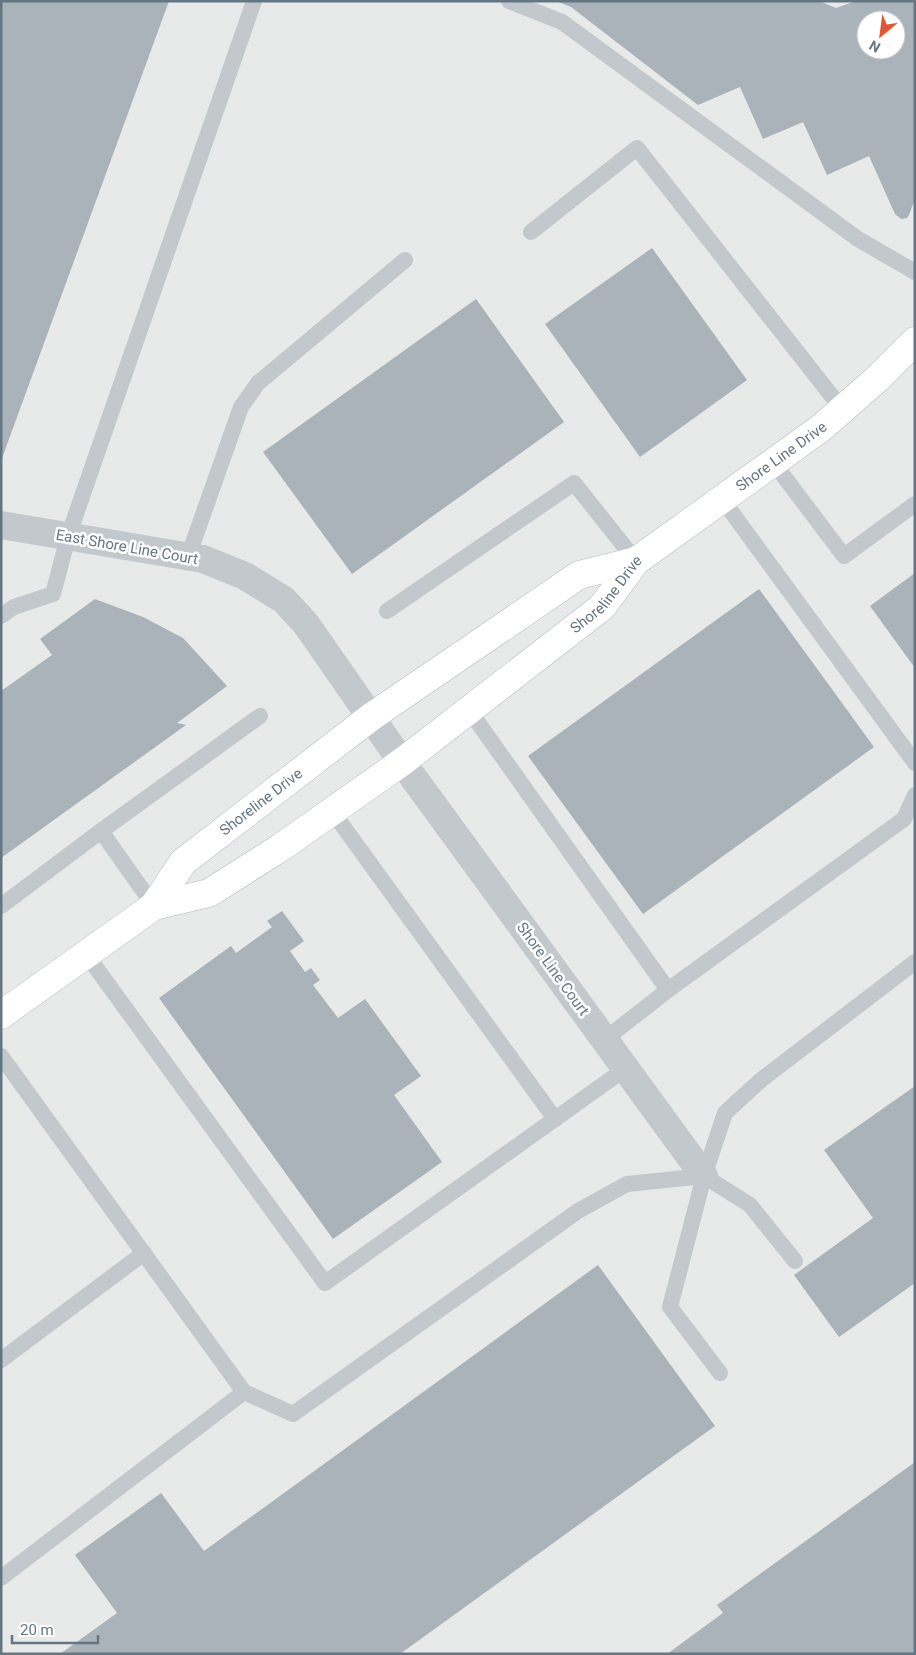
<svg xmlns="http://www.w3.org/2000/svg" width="916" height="1655" font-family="Roboto,sans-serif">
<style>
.built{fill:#e8e9e9;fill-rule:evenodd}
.building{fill:#aab3b9;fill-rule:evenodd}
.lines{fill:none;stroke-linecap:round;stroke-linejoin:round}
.secondary-casing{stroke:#b3babf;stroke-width:29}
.lane{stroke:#c3c8cc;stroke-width:16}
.street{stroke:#c3c8cc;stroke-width:28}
.secondary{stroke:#fff;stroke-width:28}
.labels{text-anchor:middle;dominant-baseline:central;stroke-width:5;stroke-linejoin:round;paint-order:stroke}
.street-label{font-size:15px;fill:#657683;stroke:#fff}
</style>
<rect width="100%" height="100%" fill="#fafaf8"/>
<!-- built -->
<path class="built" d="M 1,1 L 915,1 L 915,1654 L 1,1654 ZM 866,20 L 896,20 L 896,50 L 866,50 Z"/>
<!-- building -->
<g class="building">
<polygon points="1,1 169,1 1,461"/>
<path d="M 556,1 L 819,1 L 836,8 L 856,1 L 915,1 L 915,199 L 909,215 L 907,218 L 901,219 L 895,214 L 869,156 L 827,175 L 803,122 L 763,139 L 740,87 L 698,105 L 571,7 ZM 866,20 L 896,20 L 896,50 L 866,50 Z"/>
<polygon points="652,248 747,380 640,457 545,324"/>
<polygon points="476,299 564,422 352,574 263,452"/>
<polygon points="915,573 915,668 870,606"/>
<polygon points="759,589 874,747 643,914 528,756"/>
<polygon points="95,599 143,617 183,638 227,686 177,723 186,725 1,858 1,691 52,655 40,639"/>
<polygon points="282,911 304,941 290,951 305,972 311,968 320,980 313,985 338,1018 365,999 421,1076 394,1095 442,1162 333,1239 159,998 231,946 236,953 272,927 267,921"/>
<polygon points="915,1086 915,1283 839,1337 794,1275 873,1218 824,1150"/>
<polygon points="598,1265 715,1426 400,1654 60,1654 117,1613 75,1555 161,1493 204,1551"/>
<polygon points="915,1462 915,1654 667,1654 723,1613 717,1605"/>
</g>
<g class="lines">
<!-- secondary casing -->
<g class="secondary-casing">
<g id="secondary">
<path id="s1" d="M 154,906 L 209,893 L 280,848 L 402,762 L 602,607 L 636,561 L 821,428 L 877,379 L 915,341"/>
<path id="s2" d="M 1,1015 L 154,906 L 183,862 L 371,717 L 579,575 L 636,561"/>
</g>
</g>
<!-- lane -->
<g class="lane">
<polyline points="509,1 562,22 858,239 915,272"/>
<polyline points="531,232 637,148 842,409"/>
<polyline points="773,462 844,556 915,504"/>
<polyline points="722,499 915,763"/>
<polyline points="188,557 241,407 258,383 405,260"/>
<polyline points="387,611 574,483 636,561"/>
<polyline points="1,616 14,607 53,594 68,537 254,1"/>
<polyline points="469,710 668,990 904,819 915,795"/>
<polyline points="332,811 555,1119"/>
<polyline points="101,831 154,906"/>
<polyline points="1,906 101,831 260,716"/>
<polyline points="86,954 325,1283 625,1069"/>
<polyline points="604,1040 668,990"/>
<polyline points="1,1056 244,1392"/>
<polyline points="1,1360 144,1253"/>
<polyline points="720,1373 670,1307 704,1176 725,1113 761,1080 915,962"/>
<polyline points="1,1578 244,1392 293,1414 578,1211 627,1184 704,1176 750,1205 795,1261"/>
</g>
<!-- street -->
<polyline class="street" points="1,525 203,559 245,576 284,600 306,624 402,762 704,1176"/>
<!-- secondary -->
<use href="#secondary" class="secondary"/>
</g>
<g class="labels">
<!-- street labels -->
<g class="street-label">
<text stroke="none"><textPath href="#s1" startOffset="779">Shore Line Drive</textPath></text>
<text transform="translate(127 547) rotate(10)">East Shore Line Court</text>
<text stroke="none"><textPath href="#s1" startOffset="555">Shoreline Drive</textPath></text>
<text stroke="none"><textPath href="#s2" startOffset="339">Shoreline Drive</textPath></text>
<text transform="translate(553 969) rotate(54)">Shore Line Court</text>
</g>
</g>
<!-- border -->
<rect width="916" height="1655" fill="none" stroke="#657683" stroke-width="5"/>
<!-- north arrow -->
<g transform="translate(881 35) rotate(209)"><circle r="24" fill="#ffffff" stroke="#c1c8cd"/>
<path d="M0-4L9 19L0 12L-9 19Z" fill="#e4572e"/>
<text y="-8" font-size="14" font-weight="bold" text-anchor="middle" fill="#657683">N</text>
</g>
<!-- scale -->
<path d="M12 1635v8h86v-8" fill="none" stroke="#657683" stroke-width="2.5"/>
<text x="20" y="1635" font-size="15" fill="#657683" stroke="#ffffff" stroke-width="4" paint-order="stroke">20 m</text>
</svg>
